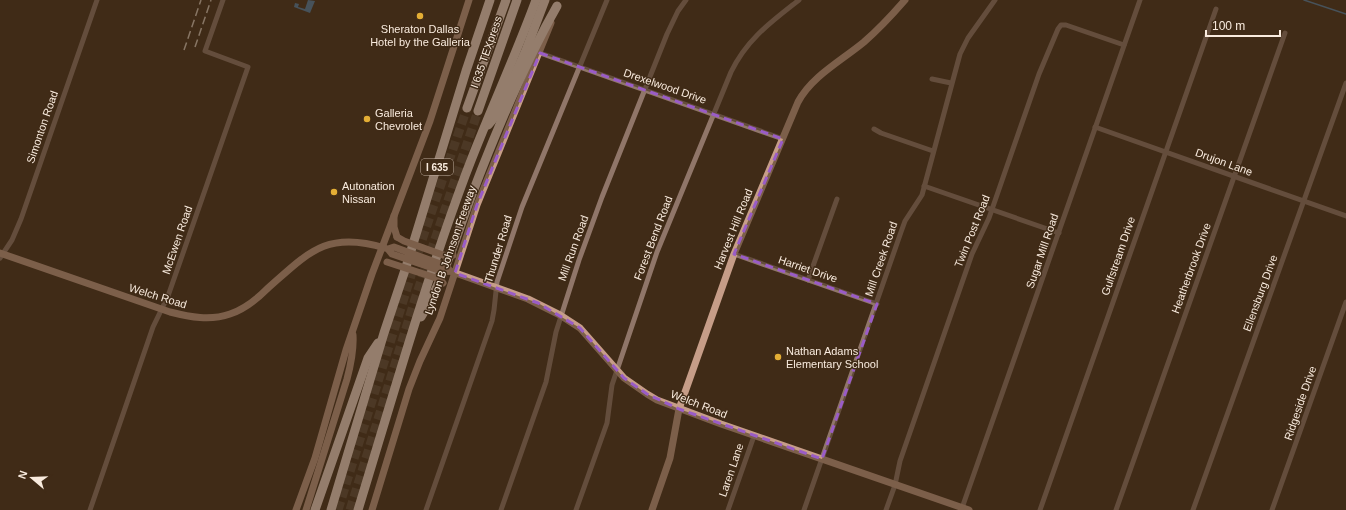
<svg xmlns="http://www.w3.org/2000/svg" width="1346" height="510" font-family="Helvetica,sans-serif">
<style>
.water{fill:#5080ab}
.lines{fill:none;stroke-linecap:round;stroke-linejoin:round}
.stream{stroke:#5080ab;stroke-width:1.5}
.highway-tunnel{stroke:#5c4835;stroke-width:9;stroke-dasharray:9 4.5;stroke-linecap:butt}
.street{stroke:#907669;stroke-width:5}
.secondary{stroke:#c69d88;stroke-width:7}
.highway{stroke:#fae0d3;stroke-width:9}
.rail{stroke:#decfc1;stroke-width:1.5;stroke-dasharray:8 4;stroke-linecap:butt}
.secondary-bridge{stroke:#c69d88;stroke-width:7}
.marked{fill:none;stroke:#9a5cc7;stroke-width:3;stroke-dasharray:8 5;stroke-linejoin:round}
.poi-dot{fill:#e4ae35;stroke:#402b17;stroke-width:1.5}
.labels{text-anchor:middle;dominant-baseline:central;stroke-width:3;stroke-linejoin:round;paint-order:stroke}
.shield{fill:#402b17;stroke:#c2b1a2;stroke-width:1}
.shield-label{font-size:10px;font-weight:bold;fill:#f9ebde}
.poi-label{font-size:11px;fill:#f9ebde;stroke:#402b17;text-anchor:start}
.street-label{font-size:11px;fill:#f9ebde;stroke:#402b17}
</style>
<rect width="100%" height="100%" fill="#402b17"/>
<!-- water -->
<polygon class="water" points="308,0 315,1 310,13 294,7 295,3 299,4 298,7 305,9"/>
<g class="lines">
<!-- stream -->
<polyline class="stream" points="1304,0 1346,14"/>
<!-- highway-tunnel -->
<g class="highway-tunnel">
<polyline points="338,510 423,237 467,108"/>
<polyline points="350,510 416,296 478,111"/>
</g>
<!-- street -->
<g class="street">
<polyline points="540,53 783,139"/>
<polyline points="932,79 951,83"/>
<polyline points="1095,127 1346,216"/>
<polyline points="874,129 881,133 933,151"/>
<polyline points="924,186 1059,233"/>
<polyline points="734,254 877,304"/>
<polyline points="0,258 12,240 21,219 97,0"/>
<polyline points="808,280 837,199"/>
<polyline points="962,508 1140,0"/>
<polyline points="90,510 153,327 168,296 248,67 205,51 223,0"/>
<polyline points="426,510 492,321 494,310 497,282 522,207 607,0"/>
<polyline points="501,510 546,382 556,332 579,260 602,197 667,34 678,11 686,0"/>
<path d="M 576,510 L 607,423 L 612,385 L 657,252 L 731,72 C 747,39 771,22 799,0"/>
<polyline points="728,510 754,436"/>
<polyline points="804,510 901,232 905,221 922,195 960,54 968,38 995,0"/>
<polyline points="886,510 895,485 900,461 972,254 989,218 1039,74 1058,29 1061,25 1066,25 1124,45"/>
<polyline points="1040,510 1216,9"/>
<polyline points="1116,510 1285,33"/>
<polyline points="1193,510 1346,83"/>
<polyline points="1272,510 1346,302"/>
</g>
<!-- secondary -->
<g class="secondary">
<polyline points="394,216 394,227 397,237"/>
<path d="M 0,253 L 170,312 C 190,317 210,321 230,314 C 245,309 256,300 267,289 C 308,253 326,230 385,248"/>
<polyline points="450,271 528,299 560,315 580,328 624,378 647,394 657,400 721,424 969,510"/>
<polyline points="296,510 315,458 346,350 372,274 430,121 469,0"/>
<path d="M 306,510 L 347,379 C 351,364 354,351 353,335"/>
<polyline points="372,510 409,389 420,361 440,318 477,205 551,23"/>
<path d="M 652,510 L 670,458 L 679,409 L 734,254 L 798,102 C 812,76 841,61 864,42 C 879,29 892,15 905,0"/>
</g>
<!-- highway -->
<g class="highway">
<polyline points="467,108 506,0"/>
<polyline points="478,111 517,0"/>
<polyline points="488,125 498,113 526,50 545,0"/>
<path d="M 421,317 C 444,279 456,237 471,197 C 496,131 523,66 557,6"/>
<polyline points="315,510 368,358 378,343"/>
<polyline points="331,510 384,333 406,267 466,71 490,0"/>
<path d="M 358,510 C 392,399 424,286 465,176 C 487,117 514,60 536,0"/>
</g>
<!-- rail -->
<g class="rail">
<polyline points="195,47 211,0"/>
<polyline points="184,50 201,0"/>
</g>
<!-- secondary-bridge -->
<g class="secondary-bridge">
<polyline points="397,237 404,241 443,255 448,256 453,255"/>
<polygon points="394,247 446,266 450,271 444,272 392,254 388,249"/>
<polyline points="387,262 439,279 443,283"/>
</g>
</g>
<!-- marked area -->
<path d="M0 0H1346V510H0ZM 540,53 L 783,139 L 734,254 L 877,304 L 822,459 L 679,409 L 647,394 L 624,378 L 580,328 L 538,303 L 455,273 L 477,205 Z" fill="#402b17" fill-opacity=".55" fill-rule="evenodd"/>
<path class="marked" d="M 540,53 L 783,139 L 734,254 L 877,304 L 822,459 L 679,409 L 647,394 L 624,378 L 580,328 L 538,303 L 455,273 L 477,205 Z"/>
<!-- markers -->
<g class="poi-dot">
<circle cx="420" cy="16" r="4"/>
<circle cx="367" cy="119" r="4"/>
<circle cx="334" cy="192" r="4"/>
<circle cx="778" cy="357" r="4"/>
</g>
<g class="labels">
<!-- shield labels -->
<rect class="shield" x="421" y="159" width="32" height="16" rx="3"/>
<g class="shield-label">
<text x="437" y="167">I 635</text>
</g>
<!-- poi labels -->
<g class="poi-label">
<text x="420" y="29" text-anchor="middle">Sheraton Dallas<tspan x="420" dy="13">Hotel by the Galleria</tspan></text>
<text x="375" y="113">Galleria<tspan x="375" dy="13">Chevrolet</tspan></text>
<text x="342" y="186">Autonation<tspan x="342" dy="13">Nissan</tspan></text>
<text x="786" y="351">Nathan Adams<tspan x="786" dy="13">Elementary School</tspan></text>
</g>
<!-- street labels -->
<g class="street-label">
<text transform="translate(486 52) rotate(-71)">I 635 TEXpress</text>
<text transform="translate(665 86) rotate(19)">Drexelwood Drive</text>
<text transform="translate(42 127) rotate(-71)">Simonton Road</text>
<text transform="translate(1224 162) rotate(20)">Drujon Lane</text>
<text transform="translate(733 229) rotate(-68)">Harvest Hill Road</text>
<text transform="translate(972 231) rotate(-68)">Twin Post Road</text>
<text transform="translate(653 238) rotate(-69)">Forest Bend Road</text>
<text transform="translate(177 240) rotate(-71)">McEwen Road</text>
<text transform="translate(573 248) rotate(-70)">Mill Run Road</text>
<text transform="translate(498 249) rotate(-73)">Thunder Road</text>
<text transform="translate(450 250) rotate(-71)">Lyndon B Johnson Freeway</text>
<text transform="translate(1042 251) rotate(-71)">Sugar Mill Road</text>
<text transform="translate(1118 256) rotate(-71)">Gulfstream Drive</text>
<text transform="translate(881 259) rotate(-71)">Mill Creek Road</text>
<text transform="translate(1191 268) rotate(-70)">Heatherbrook Drive</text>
<text transform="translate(808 269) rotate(19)">Harriet Drive</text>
<text transform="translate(1260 293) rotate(-70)">Ellensburg Drive</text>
<text transform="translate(158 296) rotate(17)">Welch Road</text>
<text transform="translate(1300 403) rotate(-71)">Ridgeside Drive</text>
<text transform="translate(699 404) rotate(21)">Welch Road</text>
<text transform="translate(731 470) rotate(-71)">Laren Lane</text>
</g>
</g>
<!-- north arrow -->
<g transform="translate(32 478) rotate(289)" stroke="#402b17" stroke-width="3" paint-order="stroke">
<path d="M0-3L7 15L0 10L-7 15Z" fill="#f9ebde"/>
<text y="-6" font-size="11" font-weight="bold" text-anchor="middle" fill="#f9ebde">N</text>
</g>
<!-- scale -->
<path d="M1206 30v6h74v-6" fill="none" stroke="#f9ebde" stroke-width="2"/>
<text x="1212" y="30" font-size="12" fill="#f9ebde" stroke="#402b17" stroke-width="3" paint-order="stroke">100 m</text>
</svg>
